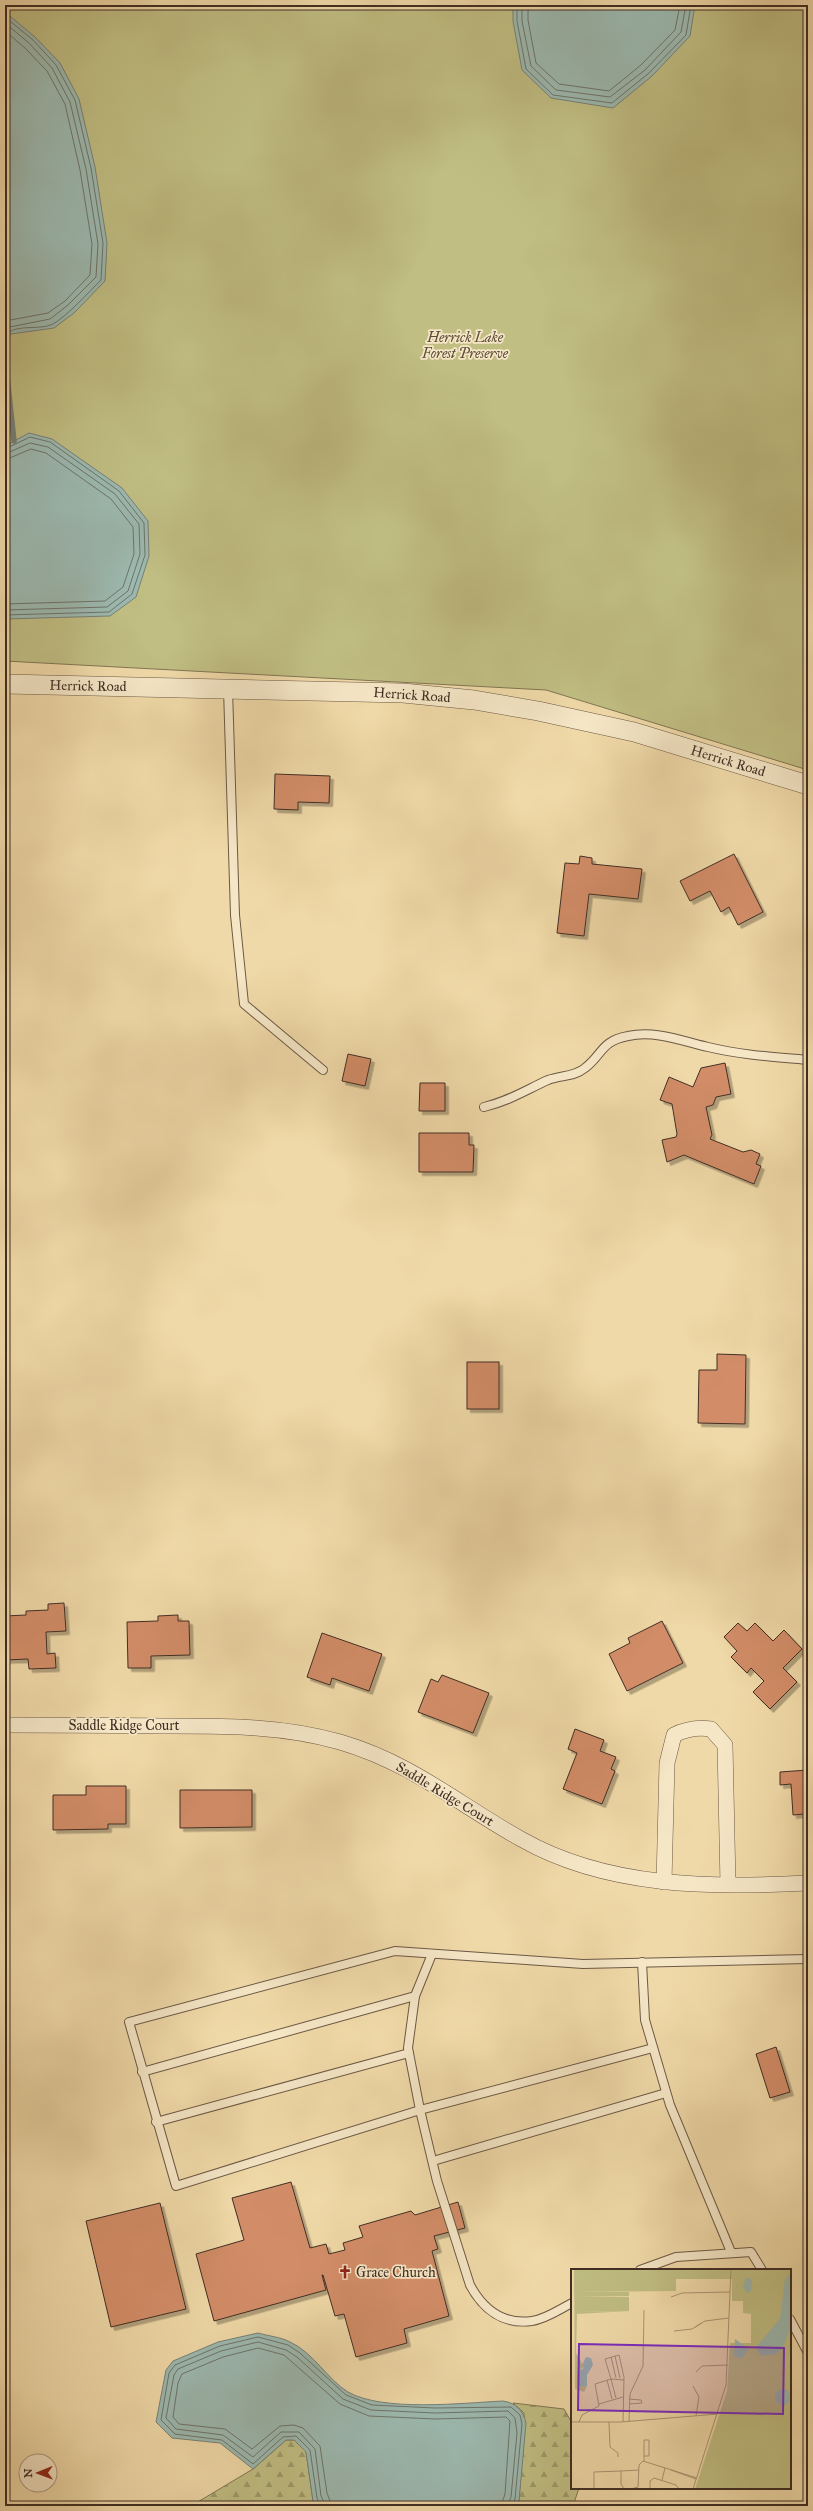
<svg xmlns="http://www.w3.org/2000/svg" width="813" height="2511" font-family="'IM FELL Great Primer',serif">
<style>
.forest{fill:url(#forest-firs);stroke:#807654}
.park{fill:#c0be83;stroke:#807654}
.water{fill:#9cb9b0;stroke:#778178}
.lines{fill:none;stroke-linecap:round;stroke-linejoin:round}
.shore{stroke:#6e746a;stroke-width:1}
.stream{stroke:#778178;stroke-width:5.5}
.building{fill:#d28d68;stroke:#402e24;filter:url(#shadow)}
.service-casing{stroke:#6c5945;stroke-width:10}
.minor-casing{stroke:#6c5945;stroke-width:16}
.tertiary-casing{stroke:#6c5945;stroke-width:20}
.service{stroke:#f5e6c6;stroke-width:8}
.minor{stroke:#f5e6c6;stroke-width:15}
.tertiary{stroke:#f5e6c6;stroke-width:19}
.labels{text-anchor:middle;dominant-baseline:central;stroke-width:3.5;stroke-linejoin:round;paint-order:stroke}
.park-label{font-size:14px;font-style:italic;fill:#5a4b37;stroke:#f5e6c6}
.street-label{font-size:14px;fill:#402e24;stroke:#f5e6c6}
.poi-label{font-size:14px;fill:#402e24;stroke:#f5e6c6;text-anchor:start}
.inset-road{fill:none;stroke:#aa9573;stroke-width:1}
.view{fill:#7b2cbf;fill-opacity:0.15;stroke:#7b2cbf;stroke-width:2}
.inset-edge{fill:none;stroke:#402e24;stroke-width:2}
</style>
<defs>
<pattern id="forest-firs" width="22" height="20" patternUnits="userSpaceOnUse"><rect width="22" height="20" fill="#c0be83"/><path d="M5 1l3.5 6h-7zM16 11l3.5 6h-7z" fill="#9d9b6b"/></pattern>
<filter id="shadow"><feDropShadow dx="3.5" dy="3.5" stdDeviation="0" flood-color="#0004"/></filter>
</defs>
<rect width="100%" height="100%" fill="#f0d9a8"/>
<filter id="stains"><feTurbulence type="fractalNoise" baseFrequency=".005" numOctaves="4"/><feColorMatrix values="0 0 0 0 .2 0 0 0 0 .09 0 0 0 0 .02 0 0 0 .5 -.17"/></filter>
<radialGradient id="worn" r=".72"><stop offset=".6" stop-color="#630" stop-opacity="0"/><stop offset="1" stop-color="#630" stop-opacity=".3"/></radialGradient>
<!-- forest -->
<g class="forest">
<polygon points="513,2403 564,2409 572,2423 572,2488 579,2488 573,2506 515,2506 519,2501 524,2413"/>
<polygon points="286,2440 294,2440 306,2452 313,2501 318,2506 191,2506 253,2469"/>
</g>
<!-- park -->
<polygon class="park" points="5,5 808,5 808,770 546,690 5,661"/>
<!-- water -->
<g class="water">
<polygon points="513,5 695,5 690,36 652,76 613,108 551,98 522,70 513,21"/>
<polygon points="5,12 35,37 60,63 79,99 95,167 107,243 105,281 74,313 54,328 11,334 5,341"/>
<polygon points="29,433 52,439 122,488 148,521 149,556 136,597 110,616 5,619 5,446"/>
<path d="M 258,2333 C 268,2336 281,2337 290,2342 C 314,2353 327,2379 348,2392 C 383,2412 462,2403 503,2401 C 516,2403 523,2410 526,2423 L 519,2501 L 515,2506 L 318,2506 L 313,2501 L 306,2452 L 294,2440 L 286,2440 L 253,2469 L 220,2443 L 172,2438 L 156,2422 L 166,2370 L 173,2361 L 218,2342 Z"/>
</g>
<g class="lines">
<!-- shore -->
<g class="shore">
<polyline points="517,5 517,21 526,69 553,95 612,103 649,73 686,35 691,5"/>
<polyline points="522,5 522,21 531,66 556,90 610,97 645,70 681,32 686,5"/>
<polyline points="528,5 528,20 536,63 559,84 609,91 641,65 675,30 680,5"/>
<path d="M 5,17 L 33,40 L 56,65 L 75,100 L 91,168 L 103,243 L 101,280 C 90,291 66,317 53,324 C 38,331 17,323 5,335"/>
<polyline points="5,23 29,43 52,68 70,102 86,169 98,244 96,277 68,305 50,319 5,328"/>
<polyline points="5,31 25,48 47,71 65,104 80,170 92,244 90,275 65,301 48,313 5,321"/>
<polyline points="5,449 30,437 50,442 119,491 144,523 145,555 132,594 109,612 5,615"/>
<polyline points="5,454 30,443 48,447 115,494 139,524 140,554 128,591 107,607 5,610"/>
<polyline points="5,460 31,449 46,453 111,499 133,527 134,554 123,587 105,601 5,604"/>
<polyline points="321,2506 317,2498 310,2450 296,2436 283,2437 253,2464 222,2440 175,2434 161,2420 169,2373 175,2365 220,2346 258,2337 288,2345 300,2353 346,2395 372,2405 435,2408 511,2407 520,2415 522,2424 515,2499 512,2506"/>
<polyline points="326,2506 321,2496 315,2449 299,2432 281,2432 253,2457 223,2435 176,2429 166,2418 174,2375 178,2369 221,2351 258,2342 286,2350 297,2357 343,2399 371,2410 435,2413 508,2411 515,2418 517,2433 511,2497 507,2506"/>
<polyline points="332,2506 327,2493 320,2446 303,2428 294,2425 280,2426 252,2449 225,2429 179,2424 173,2417 178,2383 182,2374 223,2357 258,2348 284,2355 340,2404 369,2416 435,2419 506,2417 510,2421 505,2494 501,2506"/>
</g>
<!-- stream -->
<polyline class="stream" points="5,357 14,441"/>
</g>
<!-- building -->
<g class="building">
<polygon points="275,774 330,776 329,803 298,802 298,810 274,809"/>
<polygon points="734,854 763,912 738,925 729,907 721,912 710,891 690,901 680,881"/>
<polygon points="580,856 592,858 592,864 642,869 638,899 589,894 584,936 557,933 565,863 579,864"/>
<polygon points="348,1054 371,1059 365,1086 342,1081"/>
<polygon points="725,1063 731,1094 716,1097 713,1105 706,1107 712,1135 710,1139 743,1152 751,1150 760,1154 756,1164 761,1166 754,1184 684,1155 667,1162 662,1140 676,1137 677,1134 672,1104 660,1100 669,1077 693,1087 701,1068"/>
<polygon points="420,1083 445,1083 445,1111 419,1111"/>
<polygon points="419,1133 469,1133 469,1145 474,1145 473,1172 419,1172"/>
<polygon points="717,1354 746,1355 745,1424 698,1423 699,1370 717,1370"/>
<rect x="467" y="1362" width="32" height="47"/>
<polygon points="64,1603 66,1631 46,1632 47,1654 55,1653 56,1668 29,1669 28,1659 5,1660 5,1616 26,1615 26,1611 48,1610 48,1604"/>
<polygon points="178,1615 178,1621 189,1621 190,1655 151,1656 151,1668 128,1668 127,1622 158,1621 158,1616"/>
<polygon points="662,1621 683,1663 627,1691 609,1654 630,1643 628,1638"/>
<polygon points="738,1623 747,1631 755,1623 773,1641 784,1630 802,1649 783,1668 797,1682 770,1709 753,1692 764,1681 751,1668 747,1673 731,1657 737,1651 724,1637"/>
<polygon points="322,1633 382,1654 369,1691 332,1678 330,1685 307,1677"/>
<polygon points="442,1675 489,1693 473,1733 418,1712 431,1679 438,1682"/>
<polygon points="575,1729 604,1740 600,1751 616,1757 611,1769 615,1771 602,1804 563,1789 577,1753 568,1749"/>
<polygon points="808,1770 808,1825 805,1825 804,1814 793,1815 791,1784 780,1785 780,1772"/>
<polygon points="86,1786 126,1786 126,1824 108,1824 108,1829 53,1830 53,1795 86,1795"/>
<polygon points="180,1790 252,1790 252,1827 180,1828"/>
<polygon points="776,2047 790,2092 770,2098 756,2054"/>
<polygon points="291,2182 310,2248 326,2244 329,2254 345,2250 343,2243 363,2237 359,2226 411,2211 415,2215 458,2202 465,2228 434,2236 438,2249 432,2251 449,2316 404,2329 407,2343 356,2357 344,2314 335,2316 323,2275 322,2275 326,2290 214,2321 196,2254 244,2240 232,2198"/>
<polygon points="160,2203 186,2309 111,2327 86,2221"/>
</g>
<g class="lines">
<!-- service casing -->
<g class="service-casing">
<g id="service">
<polyline points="228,689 235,915 244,1004 323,1070"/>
<path d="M 484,1107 C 509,1101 526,1090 548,1080 C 561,1075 574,1077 585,1068 C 603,1054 601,1041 628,1036 C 655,1030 682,1041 708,1047 C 741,1055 774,1057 808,1060"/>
<polyline points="432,1954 415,1996 408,2048 420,2110 653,2048"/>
<polyline points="642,1962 645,2020 670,2105 731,2252"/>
<polyline points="142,2072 415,1996"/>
<polyline points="156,2122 409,2053"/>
<polyline points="433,2161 666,2093"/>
<polyline points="640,2270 676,2257 751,2252 762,2270"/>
<path d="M 572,2303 C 560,2309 546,2319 532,2321 C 503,2325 483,2309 470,2285 L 437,2181 L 420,2110 L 176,2186 L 129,2022 L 395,1951 L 583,1964 L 808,1959"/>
<polyline points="790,2319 808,2353"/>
</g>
</g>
<!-- minor casing -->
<g class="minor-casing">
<g id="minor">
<path d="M 5,1725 C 57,1725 109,1725 161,1726 C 222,1726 281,1725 340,1742 C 412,1763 458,1804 521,1839 C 607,1888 712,1888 808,1883"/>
<path d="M 664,1882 L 667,1763 L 674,1735 C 686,1729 698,1727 711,1729 L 725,1745 L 728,1884"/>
</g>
</g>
<!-- tertiary casing -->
<g class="tertiary-casing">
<polyline id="tertiary" points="5,684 403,693 474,700 538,711 634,732 808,785"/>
</g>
<!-- service -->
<use href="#service" class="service"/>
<!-- minor -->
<use href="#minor" class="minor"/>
<!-- tertiary -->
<use href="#tertiary" class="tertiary"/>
</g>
<!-- icons -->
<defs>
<g id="church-bare" transform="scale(1.08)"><path d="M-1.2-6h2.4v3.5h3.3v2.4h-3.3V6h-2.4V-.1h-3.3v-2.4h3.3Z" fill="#8f2418" stroke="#f5e6c6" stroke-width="2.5" paint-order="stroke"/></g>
</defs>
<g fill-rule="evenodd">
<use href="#church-bare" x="345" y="2272"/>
</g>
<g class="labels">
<!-- park labels -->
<g class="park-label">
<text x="465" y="337">Herrick Lake<tspan x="465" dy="16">Forest Preserve</tspan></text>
</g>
<!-- street labels -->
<g class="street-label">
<text transform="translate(88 686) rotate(1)">Herrick Road</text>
<text transform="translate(412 695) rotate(4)">Herrick Road</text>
<text transform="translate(728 761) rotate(17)">Herrick Road</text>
<text x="124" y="1725">Saddle Ridge Court</text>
<text transform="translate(445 1794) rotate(31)">Saddle Ridge Court</text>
</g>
<!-- poi labels -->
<g class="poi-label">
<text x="356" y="2272">Grace Church</text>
</g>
</g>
<!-- overview -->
<g transform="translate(571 2269)">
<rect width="220" height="220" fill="#f0d9a8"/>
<path d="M 6,28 L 58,28 L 58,42 L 6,43 Z" fill="#c0be83"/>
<path d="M 3,0 L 6,0 L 6,23 L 58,23 L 58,27 L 6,28 L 6,43 L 58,42 L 6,45 L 5,84 L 13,98 L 8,101 L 8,117 L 16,117 L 13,123 L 4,120 Z" fill="#c0be83"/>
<path d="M 3,0 L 220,0 L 220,220 L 124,220 L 156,122 L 159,74 L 180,74 L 180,45 L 172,44 L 172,32 L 161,32 L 161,10 L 105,10 L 105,22 L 3,23 Z" fill="#c0be83"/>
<path d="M 220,4 L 220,57 L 212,79 L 205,85 L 190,87 L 185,78 L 209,50 L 214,10 ZM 175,8 L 181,11 L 181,14 L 180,22 L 176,24 L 172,18 ZM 164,70 L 178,80 L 170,90 L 163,87 ZM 15,88 L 20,89 L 22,96 L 16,106 L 16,117 L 8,117 L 7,102 L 13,99 L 11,96 ZM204 128a8 8 0 1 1 16 0a8 8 0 1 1-16 0Z" fill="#9cb9b0"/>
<path class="inset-road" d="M 100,28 L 111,24 L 159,23M 124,58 L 134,52 L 158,49M 103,62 L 121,60 L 131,54M 44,87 L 49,109M 40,88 L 45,109M 125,103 L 131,97 L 157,96M 36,111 L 41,130M 122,117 L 128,128 L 125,147M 45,129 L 40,110 L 53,111M 28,135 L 52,128M 58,135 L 71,134 L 70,131 L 58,130M 58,152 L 59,125 L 72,97 L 73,41M 0,153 L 50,153 L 147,145M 8,153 L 11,146 L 28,137 L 24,115 L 40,110 L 34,90 L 48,86 L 53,108 L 52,153M 38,153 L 39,178 L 47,184 L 47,188M 73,187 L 78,187 L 78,171 L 73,171 L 73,192M 100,201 L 125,210M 91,211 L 94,199M 23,220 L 23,203 L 50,202M 53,220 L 50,215 L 50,202 L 68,201M 60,220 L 67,218 L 68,196 L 72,192 L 126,209M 79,220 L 79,212 L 83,209 L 105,216 L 108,220M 122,220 L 155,116 L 160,0"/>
<path class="view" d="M 8,75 L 213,79 L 212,145 L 7,141 Z"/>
<rect width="220" height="220" class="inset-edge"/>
</g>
<!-- margin -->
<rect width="813" height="2511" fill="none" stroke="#f0d9a8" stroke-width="20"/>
<rect x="6" y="6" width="801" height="2499" fill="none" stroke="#402e24" stroke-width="2"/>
<rect x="10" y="10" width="793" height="2491" fill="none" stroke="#402e24"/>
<!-- north arrow -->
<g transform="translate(38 2473) rotate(269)"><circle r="19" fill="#f5e6c6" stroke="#ad9c85"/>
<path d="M0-3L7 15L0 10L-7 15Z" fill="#8f2418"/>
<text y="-6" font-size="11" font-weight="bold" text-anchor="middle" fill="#402e24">N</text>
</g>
<rect width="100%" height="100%" filter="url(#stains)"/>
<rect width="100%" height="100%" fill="url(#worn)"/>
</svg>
